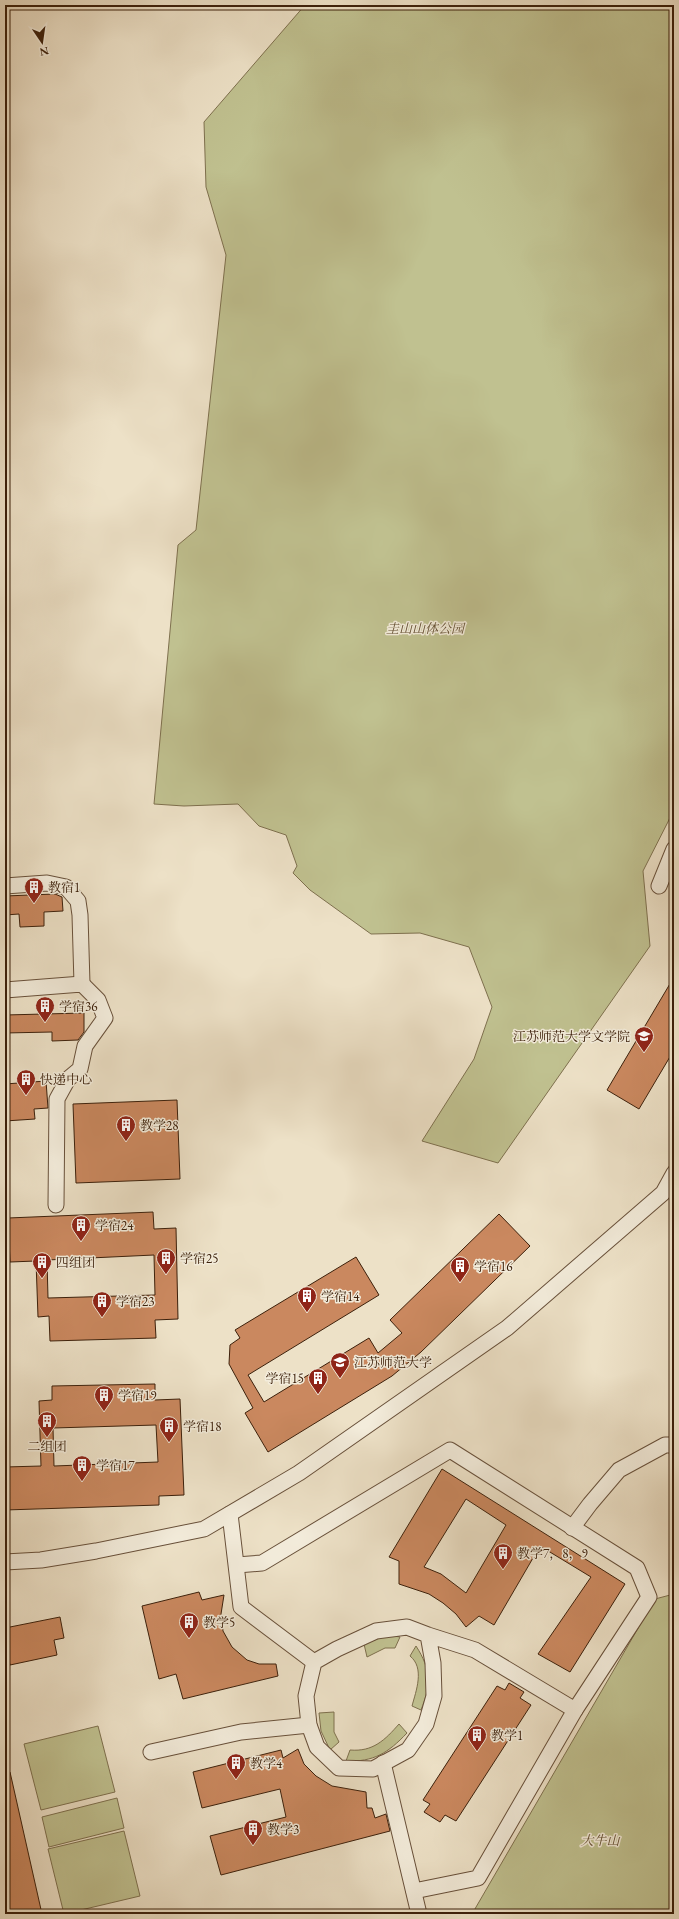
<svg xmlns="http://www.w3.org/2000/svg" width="679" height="1919" font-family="'EB Garamond','Noto Serif SC',serif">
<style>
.green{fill:#c0c190;stroke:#7e704e}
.building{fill:#ca885f;stroke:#3c200b;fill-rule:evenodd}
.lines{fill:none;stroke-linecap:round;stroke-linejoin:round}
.minor-casing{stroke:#68503a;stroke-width:17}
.minor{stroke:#f3ecdb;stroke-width:15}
.labels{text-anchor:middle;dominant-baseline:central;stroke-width:3;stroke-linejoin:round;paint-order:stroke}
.park-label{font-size:13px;font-style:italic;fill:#645033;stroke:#f3ecdb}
.poi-label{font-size:13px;fill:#3c200b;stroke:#f3ecdb;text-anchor:start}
</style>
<rect width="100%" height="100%" fill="#ede1c7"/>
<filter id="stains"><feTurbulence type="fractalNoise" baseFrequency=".005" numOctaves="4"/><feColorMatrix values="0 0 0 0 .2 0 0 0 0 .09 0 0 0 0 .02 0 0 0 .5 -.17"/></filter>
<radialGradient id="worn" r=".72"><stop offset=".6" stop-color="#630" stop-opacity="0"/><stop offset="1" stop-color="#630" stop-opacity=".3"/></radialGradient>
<!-- green -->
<g class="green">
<polygon points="305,5 674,5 674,810 643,871 650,946 498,1163 422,1141 474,1059 492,1007 469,947 420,933 371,934 310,890 293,873 297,866 286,835 259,826 238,804 184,806 154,804 178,545 196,530 226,255 206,187 204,122"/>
<polygon points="674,1594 674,1914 472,1914 655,1599"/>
<polygon points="388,1635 400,1637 395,1648 385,1648 367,1657 364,1644"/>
<path d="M 416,1646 C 431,1669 431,1685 421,1710 L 412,1706 C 416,1691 425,1668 410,1656 Z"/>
<polygon points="334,1712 334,1732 339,1742 330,1750 321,1731 319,1713"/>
<path d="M 399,1724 L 407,1733 C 388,1753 374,1762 346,1761 L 350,1750 C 373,1752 385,1740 399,1724 Z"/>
<polygon points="98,1726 115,1792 41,1810 24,1744"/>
<polygon points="117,1798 124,1828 49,1847 42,1817"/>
<polygon points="124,1831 140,1896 64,1914 48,1849"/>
</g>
<!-- building -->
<g class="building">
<polygon points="55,894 62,897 63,911 44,912 44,926 20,927 19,914 5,915 5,896"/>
<polygon points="674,977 674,1050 639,1109 607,1090"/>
<polygon points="84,1013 84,1032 78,1040 52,1041 52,1032 5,1033 5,1015"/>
<polygon points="46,1081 48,1108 34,1109 35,1119 5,1121 5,1084"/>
<polygon points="177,1100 180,1179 76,1183 73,1104"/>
<path d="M 153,1212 L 154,1229 L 176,1228 L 178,1319 L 155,1320 L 156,1338 L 50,1341 L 49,1316 L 38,1317 L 36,1261 L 10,1262 L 8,1218 ZM 154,1255 L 155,1295 L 48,1298 L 47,1260 Z"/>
<polygon points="499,1214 530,1246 421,1352 392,1376 268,1452 245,1413 253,1408 229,1364 230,1345 240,1338 235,1330 356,1257 379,1295 248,1375 264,1402 369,1338 378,1353 402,1333 390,1320"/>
<path d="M 155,1384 L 155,1400 L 180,1399 L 184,1495 L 159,1496 L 159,1505 L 5,1510 L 5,1467 L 41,1466 L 39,1401 L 52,1400 L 52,1386 ZM 156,1425 L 158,1462 L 54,1466 L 53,1428 Z"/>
<path d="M 442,1469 L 625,1584 L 570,1672 L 538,1654 L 591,1577 L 540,1546 L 494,1625 L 479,1616 L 466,1627 L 456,1614 L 443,1603 L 429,1594 L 399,1584 L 399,1561 L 389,1557 ZM 466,1499 L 506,1525 L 466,1593 L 441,1574 L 424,1567 Z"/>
<polygon points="199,1592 202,1600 224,1595 221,1614 223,1631 232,1647 247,1660 259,1664 276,1664 278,1676 183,1699 176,1674 159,1679 142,1606"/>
<polygon points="60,1617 64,1638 54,1640 57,1655 10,1665 5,1641 5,1628"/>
<polygon points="509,1683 524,1692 520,1698 531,1705 456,1821 445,1815 440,1822 424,1812 430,1804 423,1800 497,1686 505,1690"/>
<polygon points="298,1749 304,1764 316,1776 332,1786 366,1792 367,1808 372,1808 375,1818 386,1814 390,1831 221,1875 210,1836 286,1817 280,1789 202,1808 193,1772 281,1750 283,1758"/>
<polygon points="5,1772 10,1772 42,1914 5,1914"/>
</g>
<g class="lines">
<!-- minor casing -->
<g class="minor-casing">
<g id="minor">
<polyline points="5,886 47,883 66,887 78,901 80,915 82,984"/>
<polyline points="659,886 674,849"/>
<polyline points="5,990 82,984 98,1000 105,1018 85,1046 80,1069 68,1079 57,1099 56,1205"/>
<polyline points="230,1514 241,1607 314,1662"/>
<polyline points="572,1528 590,1504 619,1470 665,1445 674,1445"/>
<polyline points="5,1562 41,1560 96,1551 204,1529 299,1473 507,1328 663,1193 674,1173"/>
<polyline points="237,1565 262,1563 450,1450 637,1568 649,1597 575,1710 475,1650 428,1635 407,1627 376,1631 337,1649 314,1662 306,1696 309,1725 317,1747 339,1768 373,1769 408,1750 426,1724 434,1696 433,1663 428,1635"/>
<polyline points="151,1752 241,1732 309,1725"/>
<polyline points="383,1763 419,1914"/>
<polyline points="414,1891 478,1878 575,1710"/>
</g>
</g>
<!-- minor -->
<use href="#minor" class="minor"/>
</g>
<!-- icons -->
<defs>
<g id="building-pin" transform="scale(1)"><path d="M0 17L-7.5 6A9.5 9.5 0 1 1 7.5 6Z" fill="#8f2418" stroke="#f3ecdb"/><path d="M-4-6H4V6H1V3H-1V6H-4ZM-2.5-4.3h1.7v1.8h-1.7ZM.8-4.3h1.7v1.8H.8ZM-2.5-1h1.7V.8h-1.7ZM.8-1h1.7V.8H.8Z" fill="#fff"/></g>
<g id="university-pin" transform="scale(1)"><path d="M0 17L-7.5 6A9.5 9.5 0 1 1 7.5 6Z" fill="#8f2418" stroke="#f3ecdb"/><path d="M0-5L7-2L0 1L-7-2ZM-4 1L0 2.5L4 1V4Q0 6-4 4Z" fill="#fff"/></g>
</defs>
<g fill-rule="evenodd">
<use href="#building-pin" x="34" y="887"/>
<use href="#building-pin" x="45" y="1006"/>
<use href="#university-pin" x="644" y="1036"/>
<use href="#building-pin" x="26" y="1079"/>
<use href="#building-pin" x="126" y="1125"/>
<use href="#building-pin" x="81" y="1225"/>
<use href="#building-pin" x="166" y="1258"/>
<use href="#building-pin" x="42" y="1262"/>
<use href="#building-pin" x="460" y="1266"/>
<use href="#building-pin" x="307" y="1296"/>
<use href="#building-pin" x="102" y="1301"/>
<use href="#university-pin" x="340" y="1362"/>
<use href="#building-pin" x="318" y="1378"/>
<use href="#building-pin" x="104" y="1395"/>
<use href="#building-pin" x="47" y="1421"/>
<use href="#building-pin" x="169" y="1426"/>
<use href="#building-pin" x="82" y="1465"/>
<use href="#building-pin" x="503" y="1553"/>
<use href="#building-pin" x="189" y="1622"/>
<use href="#building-pin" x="477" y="1735"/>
<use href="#building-pin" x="236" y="1763"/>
<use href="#building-pin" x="253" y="1829"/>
</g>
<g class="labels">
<!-- park labels -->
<g class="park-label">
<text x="425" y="628">圭山山体公园</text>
<text x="600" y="1840">大牛山</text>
</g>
<!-- poi labels -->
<g class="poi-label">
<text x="48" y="887">教宿1</text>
<text x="59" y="1006">学宿36</text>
<text x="630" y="1036" text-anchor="end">江苏师范大学文学院</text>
<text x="40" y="1079">快递中心</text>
<text x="140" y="1125">教学28</text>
<text x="95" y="1225">学宿24</text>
<text x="180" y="1258">学宿25</text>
<text x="56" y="1262">四组团</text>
<text x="474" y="1266">学宿16</text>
<text x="321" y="1296">学宿14</text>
<text x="116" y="1301">学宿23</text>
<text x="354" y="1362">江苏师范大学</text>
<text x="304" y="1378" text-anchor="end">学宿15</text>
<text x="118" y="1395">学宿19</text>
<text x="183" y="1426">学宿18</text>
<text x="47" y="1446" text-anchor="middle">二组团</text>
<text x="96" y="1465">学宿17</text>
<text x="517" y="1553">教学7，8，9</text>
<text x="203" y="1622">教学5</text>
<text x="491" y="1735">教学1</text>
<text x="250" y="1763">教学4</text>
<text x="267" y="1829">教学3</text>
</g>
</g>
<!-- margin -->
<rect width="679" height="1919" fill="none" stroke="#ede1c7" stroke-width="20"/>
<rect x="6" y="6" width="667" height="1907" fill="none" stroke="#3c200b" stroke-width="2"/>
<rect x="10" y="10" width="659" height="1899" fill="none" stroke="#3c200b"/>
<!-- north arrow -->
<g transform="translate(42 42) rotate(167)" stroke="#f3ecdb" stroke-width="3" paint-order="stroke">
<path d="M0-3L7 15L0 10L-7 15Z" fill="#3c200b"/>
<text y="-6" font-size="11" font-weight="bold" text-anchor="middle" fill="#3c200b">N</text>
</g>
<rect width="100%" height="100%" filter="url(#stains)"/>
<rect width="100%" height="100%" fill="url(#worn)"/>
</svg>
